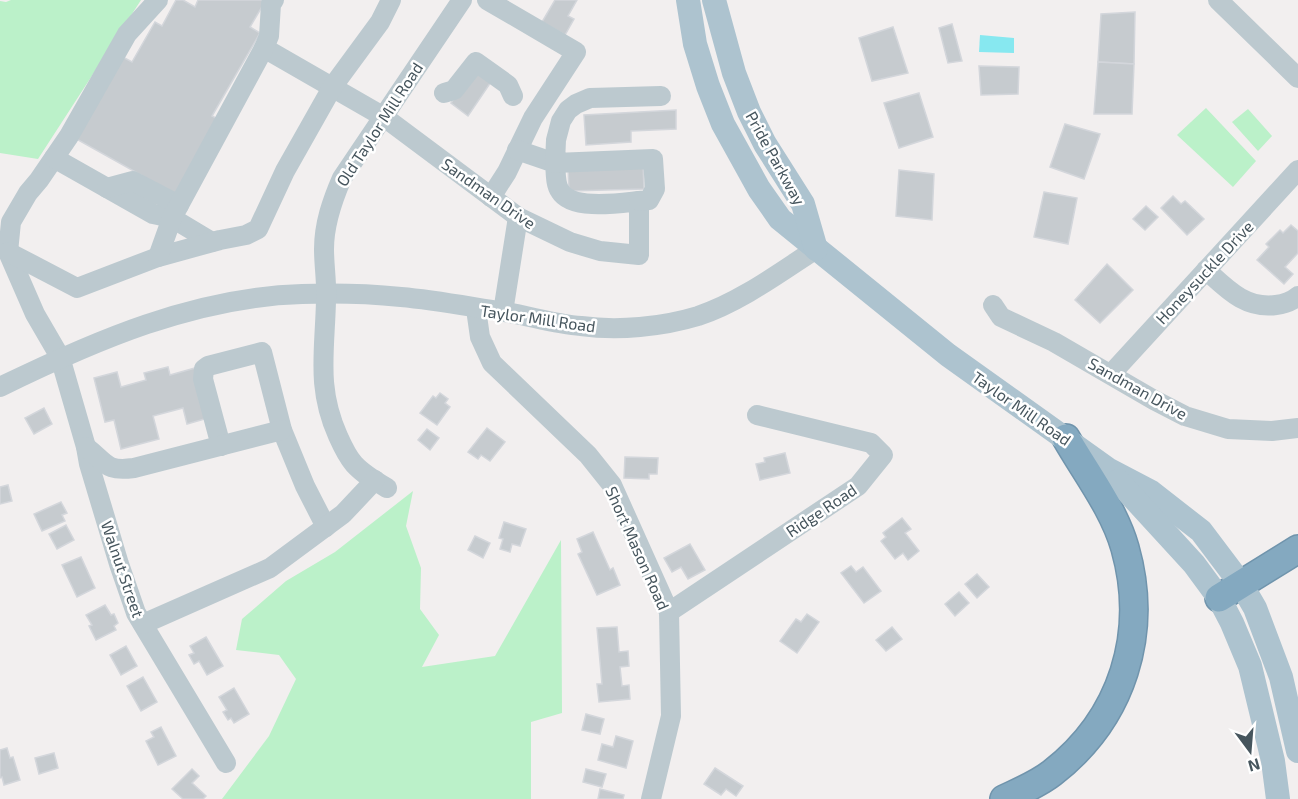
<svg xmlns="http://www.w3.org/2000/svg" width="1298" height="799" font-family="'Exo 2',sans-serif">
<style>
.green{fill:#bbf1c9}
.water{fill:#87e8f0}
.building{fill:#c6cbcf;stroke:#d3d6db;stroke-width:1.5}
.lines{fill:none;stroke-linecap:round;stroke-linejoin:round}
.highway-casing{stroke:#7094ac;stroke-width:30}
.minor{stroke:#bcc9cf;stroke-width:20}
.major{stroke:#adc3cf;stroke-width:24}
.highway{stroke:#84a9c0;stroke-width:27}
.labels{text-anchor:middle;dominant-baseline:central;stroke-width:5;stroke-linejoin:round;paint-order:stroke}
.street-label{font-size:16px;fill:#46555d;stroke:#fff}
</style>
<rect width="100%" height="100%" fill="#f2efef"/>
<!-- green -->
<g class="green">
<polygon points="11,0 141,0 38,159 0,153 0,1 6,2"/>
<polygon points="1206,108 1256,161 1233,187 1177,135"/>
<polygon points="1248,109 1272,136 1258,151 1232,122"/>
<polygon points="413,491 406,526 421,568 420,609 439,635 422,667 495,656 561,540 562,713 531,722 531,799 222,799 269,736 296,679 279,655 236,650 242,619 286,581 335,552"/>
</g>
<!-- water -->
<polygon class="water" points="980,35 1014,38 1014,53 979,52"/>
<!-- building -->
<g class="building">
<polygon points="176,0 183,0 195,7 198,0 266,0 250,27 260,33 212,116 218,119 175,195 166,190 155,208 131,194 141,175 71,136 121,56 132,62 155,22 162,26"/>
<polygon points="555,0 577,0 568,16 574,19 565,35 542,22"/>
<polygon points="1135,12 1134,64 1098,62 1101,14"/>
<polygon points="952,24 962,61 948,63 939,28"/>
<polygon points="893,27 908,73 872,81 859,38"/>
<polygon points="1098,62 1134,64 1132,114 1094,114"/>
<polygon points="979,66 1019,67 1018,94 981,95"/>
<polygon points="475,67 493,79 468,116 451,103"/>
<polygon points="919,93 933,137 899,148 884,103"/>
<polygon points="676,110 676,129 631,131 631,142 586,145 584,115"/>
<polygon points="1065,124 1100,134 1084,179 1050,167"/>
<polygon points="643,164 644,189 569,191 568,167"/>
<polygon points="899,170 934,174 932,220 896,216"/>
<polygon points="1044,192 1077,198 1068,244 1034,237"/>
<polygon points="1173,196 1181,204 1185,201 1204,219 1187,235 1161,208"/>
<polygon points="1146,206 1158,217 1145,230 1133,219"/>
<polygon points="1291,225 1298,231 1298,253 1285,267 1293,274 1284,284 1257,260 1269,247 1266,244 1280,230 1283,233"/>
<polygon points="1107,264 1133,290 1100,323 1075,300"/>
<polygon points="168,367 170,375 195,368 208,418 187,424 183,408 153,416 159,439 121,449 114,420 105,422 94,378 117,372 121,387 146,380 144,373"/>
<polygon points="440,393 448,399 445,403 450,407 437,425 420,413 433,396 436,398"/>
<polygon points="44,408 52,424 34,434 25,418"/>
<polygon points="487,428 505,442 490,461 481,455 478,459 468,452"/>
<polygon points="427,429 439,438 430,450 418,440"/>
<polygon points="785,453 790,473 760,480 756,464 765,462 764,458"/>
<polygon points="625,457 658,458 657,474 649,474 649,479 624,478"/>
<polygon points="8,485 12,501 0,504 0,487"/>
<polygon points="61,502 67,513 62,515 65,521 42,531 34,514"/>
<polygon points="902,518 911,529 905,533 919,551 908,560 903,553 895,559 881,541 886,537 883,533"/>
<polygon points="504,522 526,529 520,546 512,544 510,552 500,549 503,539 499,538"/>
<polygon points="66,525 74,540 57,549 49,534"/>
<polygon points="593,532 610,570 613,568 620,585 597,595 578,554 582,552 577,539"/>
<polygon points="475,536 490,543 483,558 468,550"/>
<polygon points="690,544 705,570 688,579 681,567 672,572 664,558"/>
<polygon points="81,557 95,588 77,597 62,565"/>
<polygon points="851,566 856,572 863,567 881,591 864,603 841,573"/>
<polygon points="977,574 989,587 977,598 965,584"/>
<polygon points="959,592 969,603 955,616 945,604"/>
<polygon points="105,605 111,615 114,614 118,623 114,626 116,630 96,640 89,626 92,625 86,615"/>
<polygon points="807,614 819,622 797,653 780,641 796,619 801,622"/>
<polygon points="617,627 619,652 628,651 629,666 620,667 622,686 629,685 630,699 599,702 597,684 602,684 597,628"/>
<polygon points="892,627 902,639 886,651 876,640"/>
<polygon points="206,637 223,666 207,675 199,661 194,664 189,655 194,653 190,646"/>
<polygon points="126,646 137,666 121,675 110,655"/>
<polygon points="143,677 157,702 141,711 127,686"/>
<polygon points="234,688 249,714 234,723 231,718 228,720 223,712 227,710 219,697"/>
<polygon points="586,714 604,719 600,734 582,730"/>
<polygon points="161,727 176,756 158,765 146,741 154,737 151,732"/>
<polygon points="616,736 633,741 626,768 598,760 602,744 613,747"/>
<polygon points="7,748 10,758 13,757 20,780 4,785 2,777 0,778 0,750"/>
<polygon points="54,753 58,768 39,774 35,758"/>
<polygon points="715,768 743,786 736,796 726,789 721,795 704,784"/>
<polygon points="192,769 199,776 192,783 206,796 203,799 183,799 172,789"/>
<polygon points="586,769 606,774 602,787 583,782"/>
<polygon points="600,789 624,795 623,799 598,799"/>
</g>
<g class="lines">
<!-- highway casing -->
<g class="highway-casing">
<g id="highway">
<polyline points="1219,598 1298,549"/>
<path d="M 1004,799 C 1021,791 1038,784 1052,773 C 1123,718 1149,633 1125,548 C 1114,509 1086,473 1066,438"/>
</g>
</g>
<!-- minor -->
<g class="minor">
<polyline points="158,0 127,34 69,136 39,180 28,193 11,222 8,252 35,314 60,357 86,447 89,464 119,564 136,613 226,763"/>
<polyline points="487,0 576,52 533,118 507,172 491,197"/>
<polyline points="1218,0 1298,78"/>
<path d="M 264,48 L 384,117 L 518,217 L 570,242 L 600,251 L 639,255 L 639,201 C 620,203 572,211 560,191 C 555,184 556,172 555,163 L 517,150"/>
<polyline points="444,93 454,90 476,62 508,85 513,96"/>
<polyline points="54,158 153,214 172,218 212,242"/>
<polyline points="107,188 133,181 179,205"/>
<polyline points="639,201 649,200 655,189 653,159 555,163 556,140 561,121 568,110 576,104 590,98 661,96"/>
<polyline points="8,252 77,288 158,257 220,240 246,235 258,229 285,171 333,86 380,22 391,0"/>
<polyline points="158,257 172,218 264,48 269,36 271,4 274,0"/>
<path d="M 1206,270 C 1227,289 1245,309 1276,305 C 1284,304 1291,302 1298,296"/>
<polyline points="993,305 1001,317 1054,342 1154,400 1185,416 1228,429 1272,431 1298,428"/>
<polyline points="476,309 480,337 492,363 588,455 612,485 669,612 671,716 651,799"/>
<polyline points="503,312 518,217"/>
<polyline points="1111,374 1298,170"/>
<path d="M 0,387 C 94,341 195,297 302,294 C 333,293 371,294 401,297 C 436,300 471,307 505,312 C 530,316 555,324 581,326 C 618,331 662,327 698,316 C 740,302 779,273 816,249"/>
<polyline points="221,446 203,379 204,369 208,366 262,352 282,430 305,486 326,527"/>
<path d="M 86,447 C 107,463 105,472 134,468 L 282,430"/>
<path d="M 387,488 C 375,481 363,474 354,464 C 347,456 342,445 338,436 C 316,387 325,351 326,300 C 327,283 324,266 324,249 C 324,224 332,201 342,178 L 462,0"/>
<polyline points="669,612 858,486 883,455 871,443 757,415"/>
<polyline points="143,624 270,568 343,514 375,480"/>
</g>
<!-- major -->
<g class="major">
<polyline points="688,0 695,44 708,86 723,124 759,189 780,219 948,355 1109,470 1151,492 1201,531 1241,584 1255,608 1281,677 1298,751"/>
<polyline points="714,0 734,73 749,112 765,144 803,204 816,249"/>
<polyline points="1118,481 1194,564 1219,598 1232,623 1250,666 1273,761 1278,799"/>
</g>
<!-- highway -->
<use href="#highway" class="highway"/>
</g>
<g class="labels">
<!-- street labels -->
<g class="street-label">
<text transform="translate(379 124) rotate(-57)">Old Taylor Mill Road</text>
<text transform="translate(776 158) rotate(61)">Pride Parkway</text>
<text transform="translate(489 193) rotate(35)">Sandman Drive</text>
<text transform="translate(1204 272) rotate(-47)">Honeysuckle Drive</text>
<text transform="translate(538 318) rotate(8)">Taylor Mill Road</text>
<text transform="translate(1138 388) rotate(29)">Sandman Drive</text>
<text transform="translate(1022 408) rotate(35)">Taylor Mill Road</text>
<text transform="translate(821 510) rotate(-34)">Ridge Road</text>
<text transform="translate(638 548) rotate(66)">Short Mason Road</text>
<text transform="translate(123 569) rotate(71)">Walnut Street</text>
</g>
</g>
<!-- north arrow -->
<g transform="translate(1250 751) rotate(164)" stroke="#ffffff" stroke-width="4.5" paint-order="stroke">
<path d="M0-4.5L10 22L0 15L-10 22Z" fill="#46555d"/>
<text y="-9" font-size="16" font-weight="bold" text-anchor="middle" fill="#46555d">N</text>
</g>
</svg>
